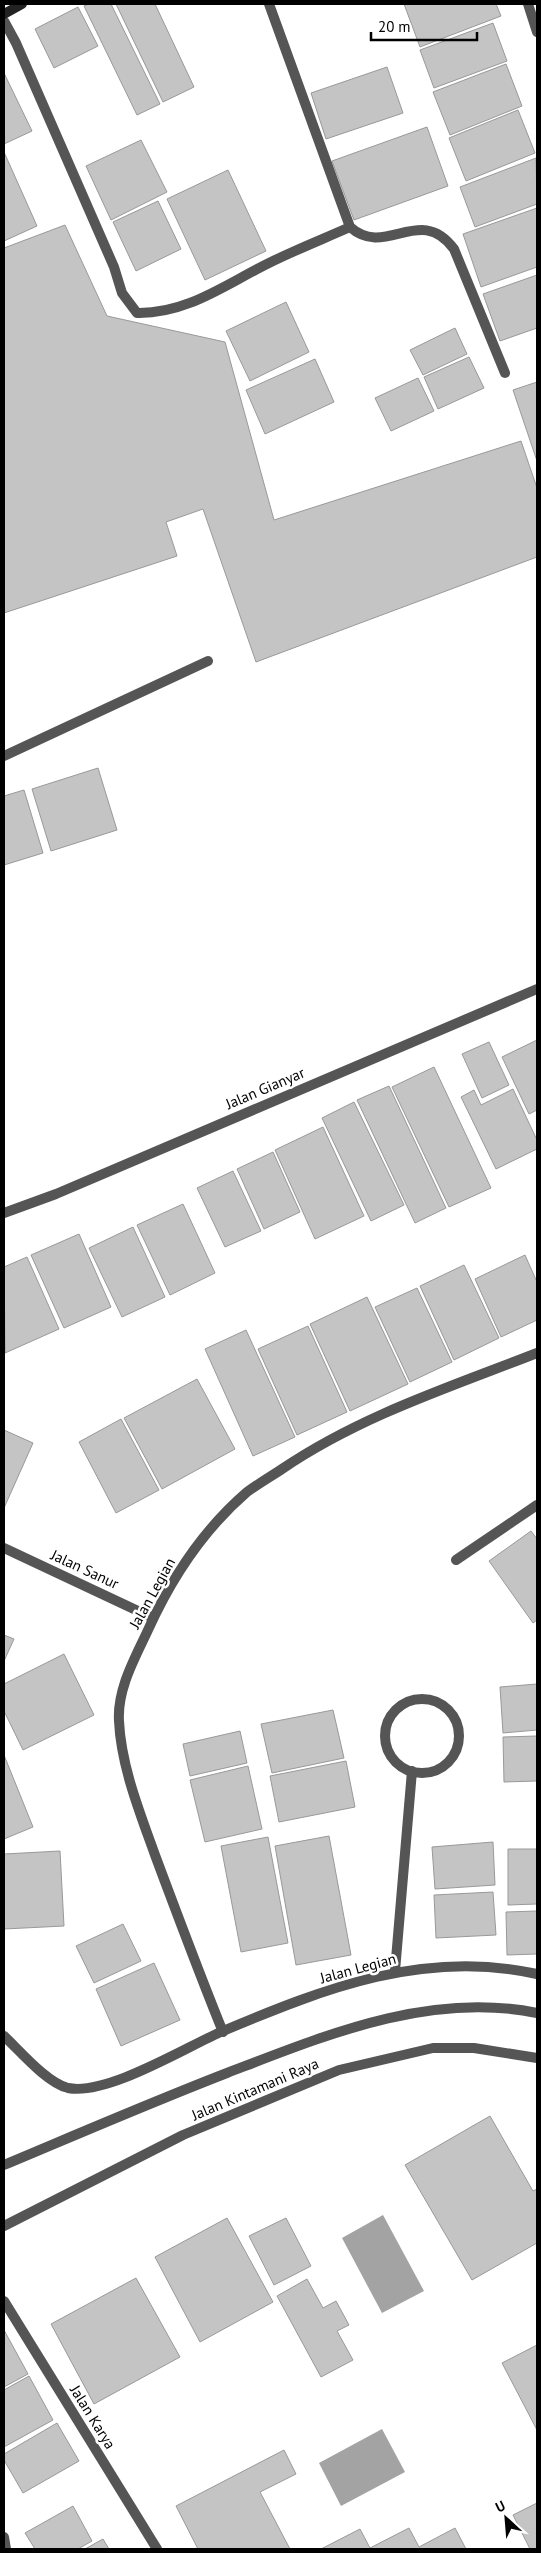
<svg xmlns="http://www.w3.org/2000/svg" width="541" height="2553" font-family="'PT Sans',sans-serif">
<style>
.water{fill:#a3a3a3}
.building{fill:#c4c4c4;stroke:#999}
.lines{fill:none;stroke-linecap:round;stroke-linejoin:round}
.lane{stroke:#555;stroke-width:10}
.street{stroke:#555;stroke-width:10}
.secondary{stroke:#222;stroke-width:10}
.labels{text-anchor:middle;dominant-baseline:central;stroke-width:5;stroke-linejoin:round;paint-order:stroke}
.street-label{font-size:15px;fill:#000;stroke:#fff}
</style>
<rect width="100%" height="100%" fill="#fff"/>
<!-- water -->
<g class="water">
<polygon points="383,2215 424,2291 382,2313 342,2238"/>
<polygon points="382,2429 405,2472 341,2506 319,2463"/>
</g>
<!-- building -->
<g class="building">
<polygon points="89,4 111,4 160,104 137,115 84,6"/>
<polygon points="116,4 155,4 194,87 163,102"/>
<polygon points="404,4 496,4 501,16 420,47"/>
<polygon points="78,7 98,46 54,68 35,29"/>
<polygon points="493,23 507,61 434,88 420,50"/>
<polygon points="506,64 522,106 450,135 433,92"/>
<polygon points="387,67 403,113 326,139 311,93"/>
<polygon points="4,73 32,131 4,144"/>
<polygon points="518,110 535,153 466,181 449,138"/>
<polygon points="427,127 448,186 354,220 332,161"/>
<polygon points="141,140 167,192 111,220 86,166"/>
<polygon points="4,152 37,226 4,241"/>
<polygon points="536,158 537,204 475,227 460,187"/>
<polygon points="228,170 266,251 205,280 167,199"/>
<polygon points="158,201 181,249 136,271 113,222"/>
<polygon points="537,208 537,267 481,287 463,234"/>
<polygon points="65,225 107,316 225,342 274,520 521,441 537,488 537,557 256,662 203,509 166,522 177,556 4,613 4,248"/>
<polygon points="537,275 537,328 500,341 483,294"/>
<polygon points="286,302 309,352 250,381 226,331"/>
<polygon points="455,328 467,354 423,375 410,350"/>
<polygon points="469,357 484,388 438,409 424,377"/>
<polygon points="315,359 334,402 265,434 246,390"/>
<polygon points="418,378 434,411 391,431 375,398"/>
<polygon points="537,382 537,461 513,390"/>
<polygon points="98,768 117,830 51,851 32,789"/>
<polygon points="24,790 43,853 4,865 4,796"/>
<polygon points="537,1040 537,1110 529,1114 502,1057"/>
<polygon points="489,1042 509,1085 482,1098 462,1054"/>
<polygon points="434,1067 491,1188 449,1207 392,1087"/>
<polygon points="389,1086 446,1208 415,1223 357,1100"/>
<polygon points="513,1089 537,1140 537,1149 496,1169 461,1097 474,1090 481,1105"/>
<polygon points="354,1102 404,1205 371,1221 322,1118"/>
<polygon points="323,1127 364,1216 315,1239 275,1150"/>
<polygon points="273,1152 300,1212 264,1229 237,1169"/>
<polygon points="233,1171 261,1231 225,1247 197,1188"/>
<polygon points="183,1204 215,1273 170,1295 137,1225"/>
<polygon points="133,1227 165,1297 122,1317 89,1248"/>
<polygon points="79,1234 111,1307 64,1328 31,1255"/>
<polygon points="525,1255 537,1282 537,1320 501,1337 475,1279"/>
<polygon points="27,1257 59,1329 5,1353 4,1267"/>
<polygon points="464,1265 499,1338 454,1360 420,1286"/>
<polygon points="417,1288 452,1362 410,1382 375,1307"/>
<polygon points="367,1297 408,1384 350,1411 310,1324"/>
<polygon points="308,1326 347,1412 297,1435 258,1349"/>
<polygon points="246,1330 295,1437 253,1456 205,1349"/>
<polygon points="197,1379 235,1449 162,1489 124,1418"/>
<polygon points="121,1419 159,1490 116,1513 79,1442"/>
<polygon points="4,1430 33,1443 4,1508"/>
<polygon points="531,1531 537,1539 537,1620 533,1623 489,1561"/>
<polygon points="4,1635 14,1639 4,1661"/>
<polygon points="64,1654 94,1715 23,1750 4,1711 4,1684"/>
<polygon points="537,1684 537,1730 503,1733 500,1687"/>
<polygon points="333,1710 344,1758 272,1773 261,1724"/>
<polygon points="240,1731 247,1763 190,1776 183,1744"/>
<polygon points="537,1736 537,1781 504,1782 503,1737"/>
<polygon points="4,1755 33,1827 4,1839"/>
<polygon points="346,1761 355,1807 279,1822 270,1776"/>
<polygon points="248,1766 262,1829 205,1842 190,1780"/>
<polygon points="329,1836 351,1955 296,1965 275,1846"/>
<polygon points="268,1837 288,1943 241,1952 221,1846"/>
<polygon points="493,1842 495,1885 435,1889 432,1847"/>
<polygon points="508,1849 537,1849 537,1904 508,1905"/>
<polygon points="60,1851 64,1926 4,1929 4,1854"/>
<polygon points="493,1892 496,1935 436,1938 434,1895"/>
<polygon points="537,1911 537,1954 507,1955 506,1912"/>
<polygon points="123,1924 141,1961 94,1983 76,1946"/>
<polygon points="154,1963 180,2020 121,2046 96,1989"/>
<polygon points="490,2116 533,2191 537,2189 537,2243 472,2280 405,2165"/>
<polygon points="227,2218 273,2302 200,2342 155,2257"/>
<polygon points="286,2218 311,2266 274,2285 249,2236"/>
<polygon points="136,2278 180,2357 94,2404 51,2324"/>
<polygon points="307,2279 323,2308 336,2301 349,2325 337,2331 353,2360 321,2377 277,2296"/>
<polygon points="4,2330 28,2374 4,2387"/>
<polygon points="537,2345 537,2430 502,2363"/>
<polygon points="29,2376 53,2420 4,2447 4,2390"/>
<polygon points="57,2423 79,2461 23,2493 4,2460 4,2454"/>
<polygon points="284,2450 296,2474 260,2492 290,2549 198,2549 176,2506"/>
<polygon points="537,2503 537,2549 530,2549 513,2515"/>
<polygon points="73,2506 92,2541 78,2549 35,2549 25,2533"/>
<polygon points="409,2528 419,2547 455,2528 466,2549 321,2549 360,2529 370,2548"/>
<polygon points="103,2539 109,2549 85,2549"/>
</g>
<g class="lines">
<!-- lane -->
<g class="lane">
<path d="M 4,21 L 16,43 L 114,267 L 122,293 L 137,313 C 187,314 226,284 269,263 C 295,250 323,239 350,227"/>
<polyline points="4,756 208,661"/>
</g>
<!-- street -->
<g class="street">
<path d="M 269,4 L 350,227 C 386,259 420,203 454,249 L 505,373"/>
<polyline points="528,4 537,32"/>
<polyline points="4,1213 56,1194 537,989"/>
<polyline points="4,1548 153,1618"/>
<polyline points="456,1560 537,1505"/>
<circle cx="422" cy="1736" r="37"/>
<polyline points="395,1971 412,1771"/>
<path d="M 223,2032 C 199,1973 177,1914 155,1855 C 140,1813 121,1766 119,1721 C 117,1689 135,1658 148,1630 C 171,1579 204,1529 247,1492 C 258,1484 270,1477 282,1469 C 360,1416 450,1387 537,1353"/>
<path d="M 4,2036 C 20,2051 47,2083 68,2088 C 107,2096 186,2047 223,2031 C 325,1988 425,1949 537,1974"/>
<path d="M 4,2165 C 78,2134 152,2102 227,2073 C 326,2035 430,1991 537,2013"/>
<polyline points="4,2226 183,2135 339,2070 433,2048 474,2048 537,2058"/>
<polyline points="4,2301 157,2549"/>
<polyline points="4,2537 6,2549"/>
</g>
<!-- secondary -->
<polyline class="secondary" points="4,14 22,4"/>
</g>
<g class="labels">
<!-- street labels -->
<g class="street-label">
<text transform="translate(265 1088) rotate(-23)">Jalan Gianyar</text>
<text transform="translate(85 1569) rotate(25)">Jalan Sanur</text>
<text transform="translate(152 1593) rotate(-61)">Jalan Legian</text>
<text transform="translate(358 1968) rotate(-15)">Jalan Legian</text>
<text transform="translate(255 2089) rotate(-23)">Jalan Kintamani Raya</text>
<text transform="translate(93 2417) rotate(58)">Jalan Karya</text>
</g>
</g>
<!-- border -->
<rect width="541" height="2553" fill="none" stroke="#000000" stroke-width="10"/>
<!-- north arrow -->
<g transform="translate(506 2518) rotate(334)" stroke="#ffffff" stroke-width="4" paint-order="stroke">
<path d="M0-4L9 19L0 12L-9 19Z" fill="#000000"/>
<text y="-8" font-size="14" font-weight="bold" text-anchor="middle" fill="#000000">U</text>
</g>
<!-- scale -->
<path d="M371 32v8h106v-8" fill="none" stroke="#000000" stroke-width="2.5"/>
<text x="378" y="32" font-size="15" fill="#000000" stroke="#ffffff" stroke-width="4" paint-order="stroke">20 m</text>
</svg>
